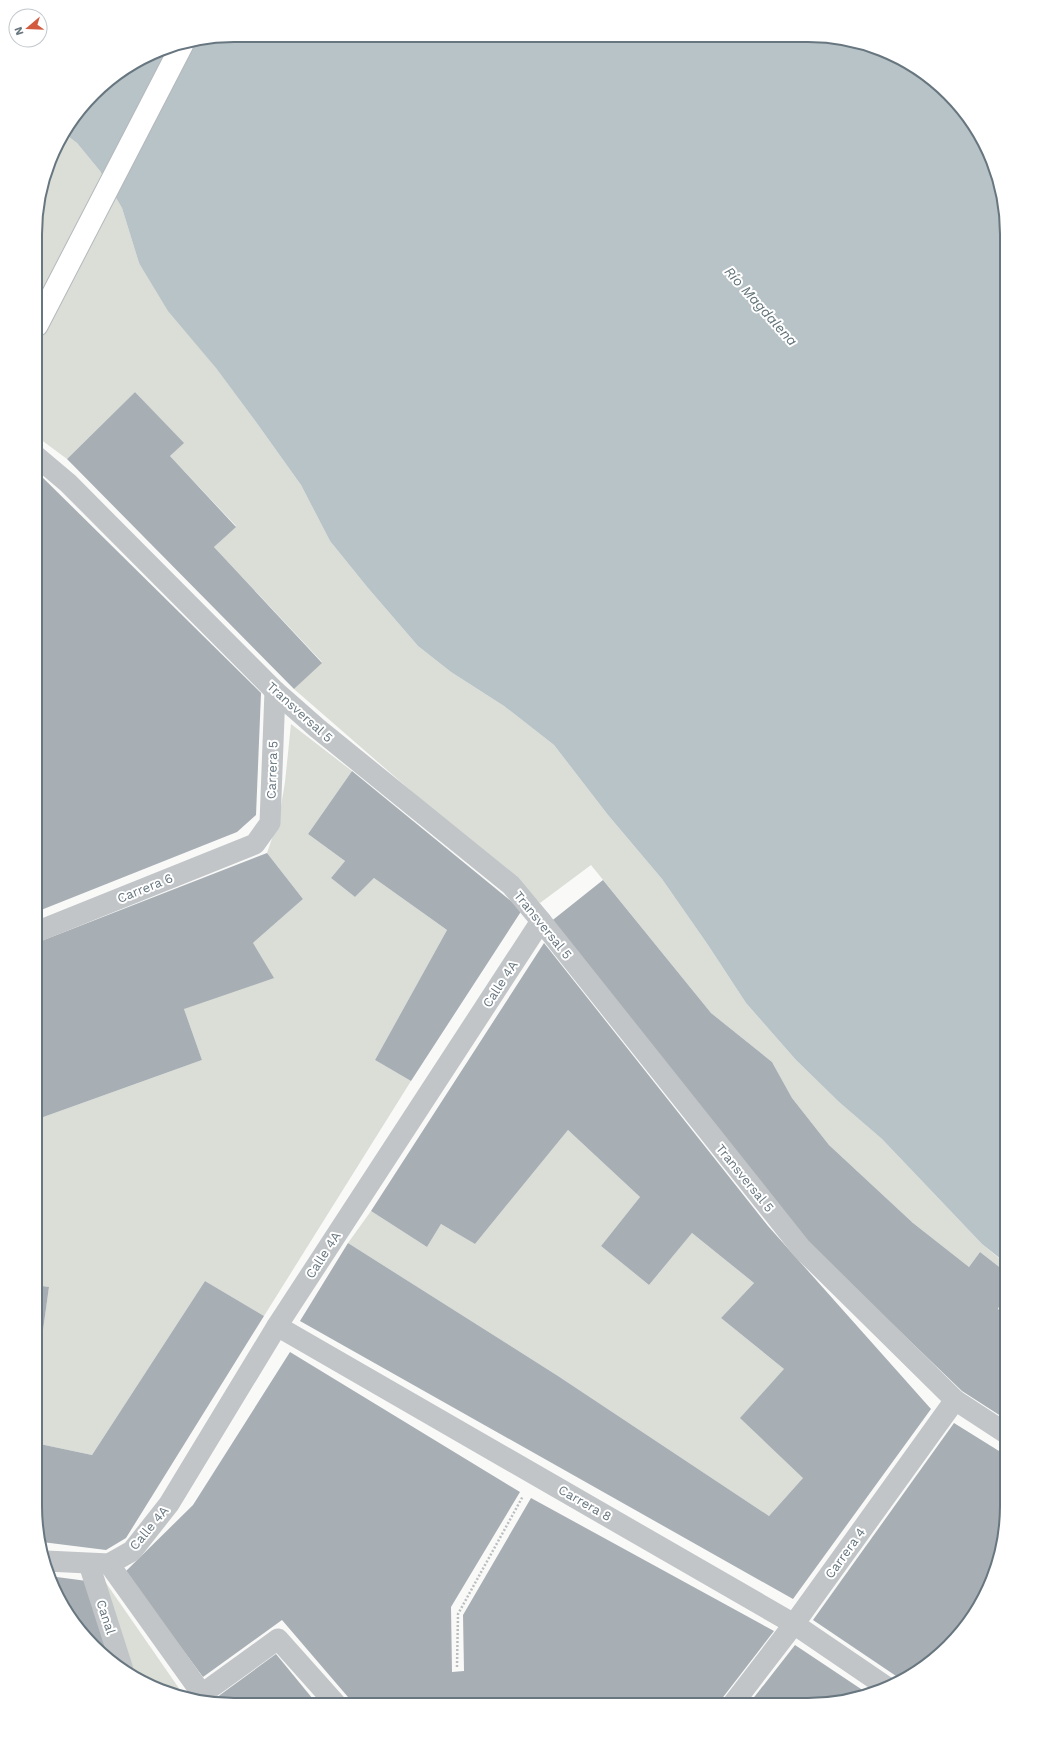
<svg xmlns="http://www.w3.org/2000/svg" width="1042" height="1740" font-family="'Work Sans',sans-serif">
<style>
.green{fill:#daded7}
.water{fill:#b8c3c7}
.building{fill:#a7aeb4}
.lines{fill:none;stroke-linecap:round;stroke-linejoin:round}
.secondary-casing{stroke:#b4b9bd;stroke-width:24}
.path{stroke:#bbbec0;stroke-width:2.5;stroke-dasharray:2 2;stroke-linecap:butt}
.street{stroke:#c1c5c8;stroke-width:21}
.secondary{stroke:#fff;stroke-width:22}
.labels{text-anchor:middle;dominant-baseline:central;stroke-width:4;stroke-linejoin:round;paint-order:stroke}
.street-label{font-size:13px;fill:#67767f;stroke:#fff}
.water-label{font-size:14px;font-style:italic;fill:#627479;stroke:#fff}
.rim{fill:none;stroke:#67767f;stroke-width:2}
</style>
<rect width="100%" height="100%" fill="#f9f9f8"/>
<!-- green -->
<g class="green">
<polygon points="65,134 77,143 100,171 122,208 139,263 256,422 301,485 330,541 368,588 418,646 451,672 504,706 554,745 608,815 662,879 708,945 746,1003 796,1060 839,1102 882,1139 982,1244 1007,1265 1007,1273 980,1252 969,1267 913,1223 829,1145 792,1098 772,1062 711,1013 591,865 540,903 294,689 322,662 214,547 236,526 170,456 183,443 135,392 67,459 36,436 37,208 56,146"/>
<polygon points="291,724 352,771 308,834 345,861 331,878 355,897 374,878 447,930 375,1060 411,1081 264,1316 205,1281 92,1455 35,1443 35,1359 39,1359 49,1287 35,1285 35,1120 202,1060 184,1009 253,943 303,899 267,853 279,818 285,782"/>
<polygon points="568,1130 640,1197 601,1246 649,1285 692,1233 754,1283 721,1318 784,1369 803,1478 769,1516 558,1376 348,1243 371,1211 427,1247 441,1224 475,1244"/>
<polygon points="87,1581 106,1583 185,1697 157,1690 114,1665"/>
</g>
<!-- water -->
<polygon class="water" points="234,35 835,37 885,50 929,76 966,113 992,158 1007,234 1007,1264 982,1244 882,1139 839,1102 796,1060 746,1003 708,945 662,879 608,815 554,745 504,706 451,672 418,646 368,588 330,541 301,485 256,422 216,368 168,311 139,263 122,208 100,171 77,143 65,134 102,84 158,50"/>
<!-- building -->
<g class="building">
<polygon points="135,392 184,443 170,456 236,527 214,547 322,663 294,689 67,459"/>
<polygon points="36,471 261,693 256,815 237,832 36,912"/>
<polygon points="352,771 522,910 411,1081 375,1060 447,930 374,878 355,897 331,878 345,861 308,834"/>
<polygon points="267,853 303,899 253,943 274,978 184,1009 202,1060 35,1120 36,943"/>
<polygon points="603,880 711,1013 772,1062 792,1098 829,1145 913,1223 969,1267 980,1252 1007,1273 1007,1288 998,1309 1007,1316 1007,1420 962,1391 806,1241 549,923"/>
<polygon points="544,943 768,1226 931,1409 793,1599 300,1321 348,1243 558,1376 769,1516 803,1478 740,1418 784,1369 721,1318 754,1283 692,1233 649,1285 601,1246 640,1197 568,1130 475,1244 441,1224 427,1247 371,1211"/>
<polygon points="205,1281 264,1316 126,1538 106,1550 42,1542 35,1506 35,1443 92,1455"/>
<polygon points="35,1285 49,1287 39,1359 35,1359"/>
<polygon points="290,1352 520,1492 451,1607 452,1672 464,1671 463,1615 531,1498 774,1631 717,1705 354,1704 282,1620 203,1677 125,1572 193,1505"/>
<polygon points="954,1423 1007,1456 1007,1520 992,1582 966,1627 929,1664 902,1680 813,1620"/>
<polygon points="49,1576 87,1581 113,1664 76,1627 50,1582"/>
<polygon points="795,1645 867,1693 809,1705 748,1705"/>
<polygon points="276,1654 317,1704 209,1703"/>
</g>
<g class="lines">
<!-- secondary casing -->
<g class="secondary-casing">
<polyline id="secondary" points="37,325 182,45"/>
</g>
<!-- path -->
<polyline class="path" points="457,1667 458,1614 523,1496"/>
<!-- street -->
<g class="street">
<polyline points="36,456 68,483 275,691 317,728 511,885 541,921 801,1248 955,1400 1007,1434"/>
<polyline points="36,932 255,844 270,823 275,691"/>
<polyline points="277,1326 794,1624 888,1688"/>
<polyline points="46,1561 109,1564 132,1551 169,1504 277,1326 541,921"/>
<polyline points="89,1564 123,1670"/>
<polyline points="109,1564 202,1694 278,1639 336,1704"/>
<polyline points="732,1705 794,1624 955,1400"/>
</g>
<!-- secondary -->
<use href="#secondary" class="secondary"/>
</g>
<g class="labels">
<!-- street labels -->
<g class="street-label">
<text transform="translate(300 712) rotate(42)">Transversal 5</text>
<text transform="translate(272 770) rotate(-88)">Carrera 5</text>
<text transform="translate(145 888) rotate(-22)">Carrera 6</text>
<text transform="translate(543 925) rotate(51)">Transversal 5</text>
<text transform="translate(500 984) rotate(-57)">Calle 4A</text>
<text transform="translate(745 1178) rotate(51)">Transversal 5</text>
<text transform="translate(323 1255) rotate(-57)">Calle 4A</text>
<text transform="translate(585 1503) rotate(30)">Carrera 8</text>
<text transform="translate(149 1528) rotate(-50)">Calle 4A</text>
<text transform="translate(845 1553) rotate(-54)">Carrera 4</text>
<text transform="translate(106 1617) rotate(72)">Canal</text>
</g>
<!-- water labels -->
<g class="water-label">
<text transform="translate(761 306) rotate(48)">Río Magdalena</text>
</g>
</g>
<!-- crop -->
<path d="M0 0H1042V1740H0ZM234 42H808A192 192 0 0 1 1000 234V1506A192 192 0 0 1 808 1698H234A192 192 0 0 1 42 1506V234A192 192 0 0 1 234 42Z" fill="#fff" fill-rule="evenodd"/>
<path class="rim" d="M234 42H808A192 192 0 0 1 1000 234V1506A192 192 0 0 1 808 1698H234A192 192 0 0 1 42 1506V234A192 192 0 0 1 234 42Z"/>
<!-- north arrow -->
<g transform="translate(28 28) rotate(251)"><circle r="19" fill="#ffffff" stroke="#c2c8cc"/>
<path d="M0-3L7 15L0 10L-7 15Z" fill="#d25b3f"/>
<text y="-6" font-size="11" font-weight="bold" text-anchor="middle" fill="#67767f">N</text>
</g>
</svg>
